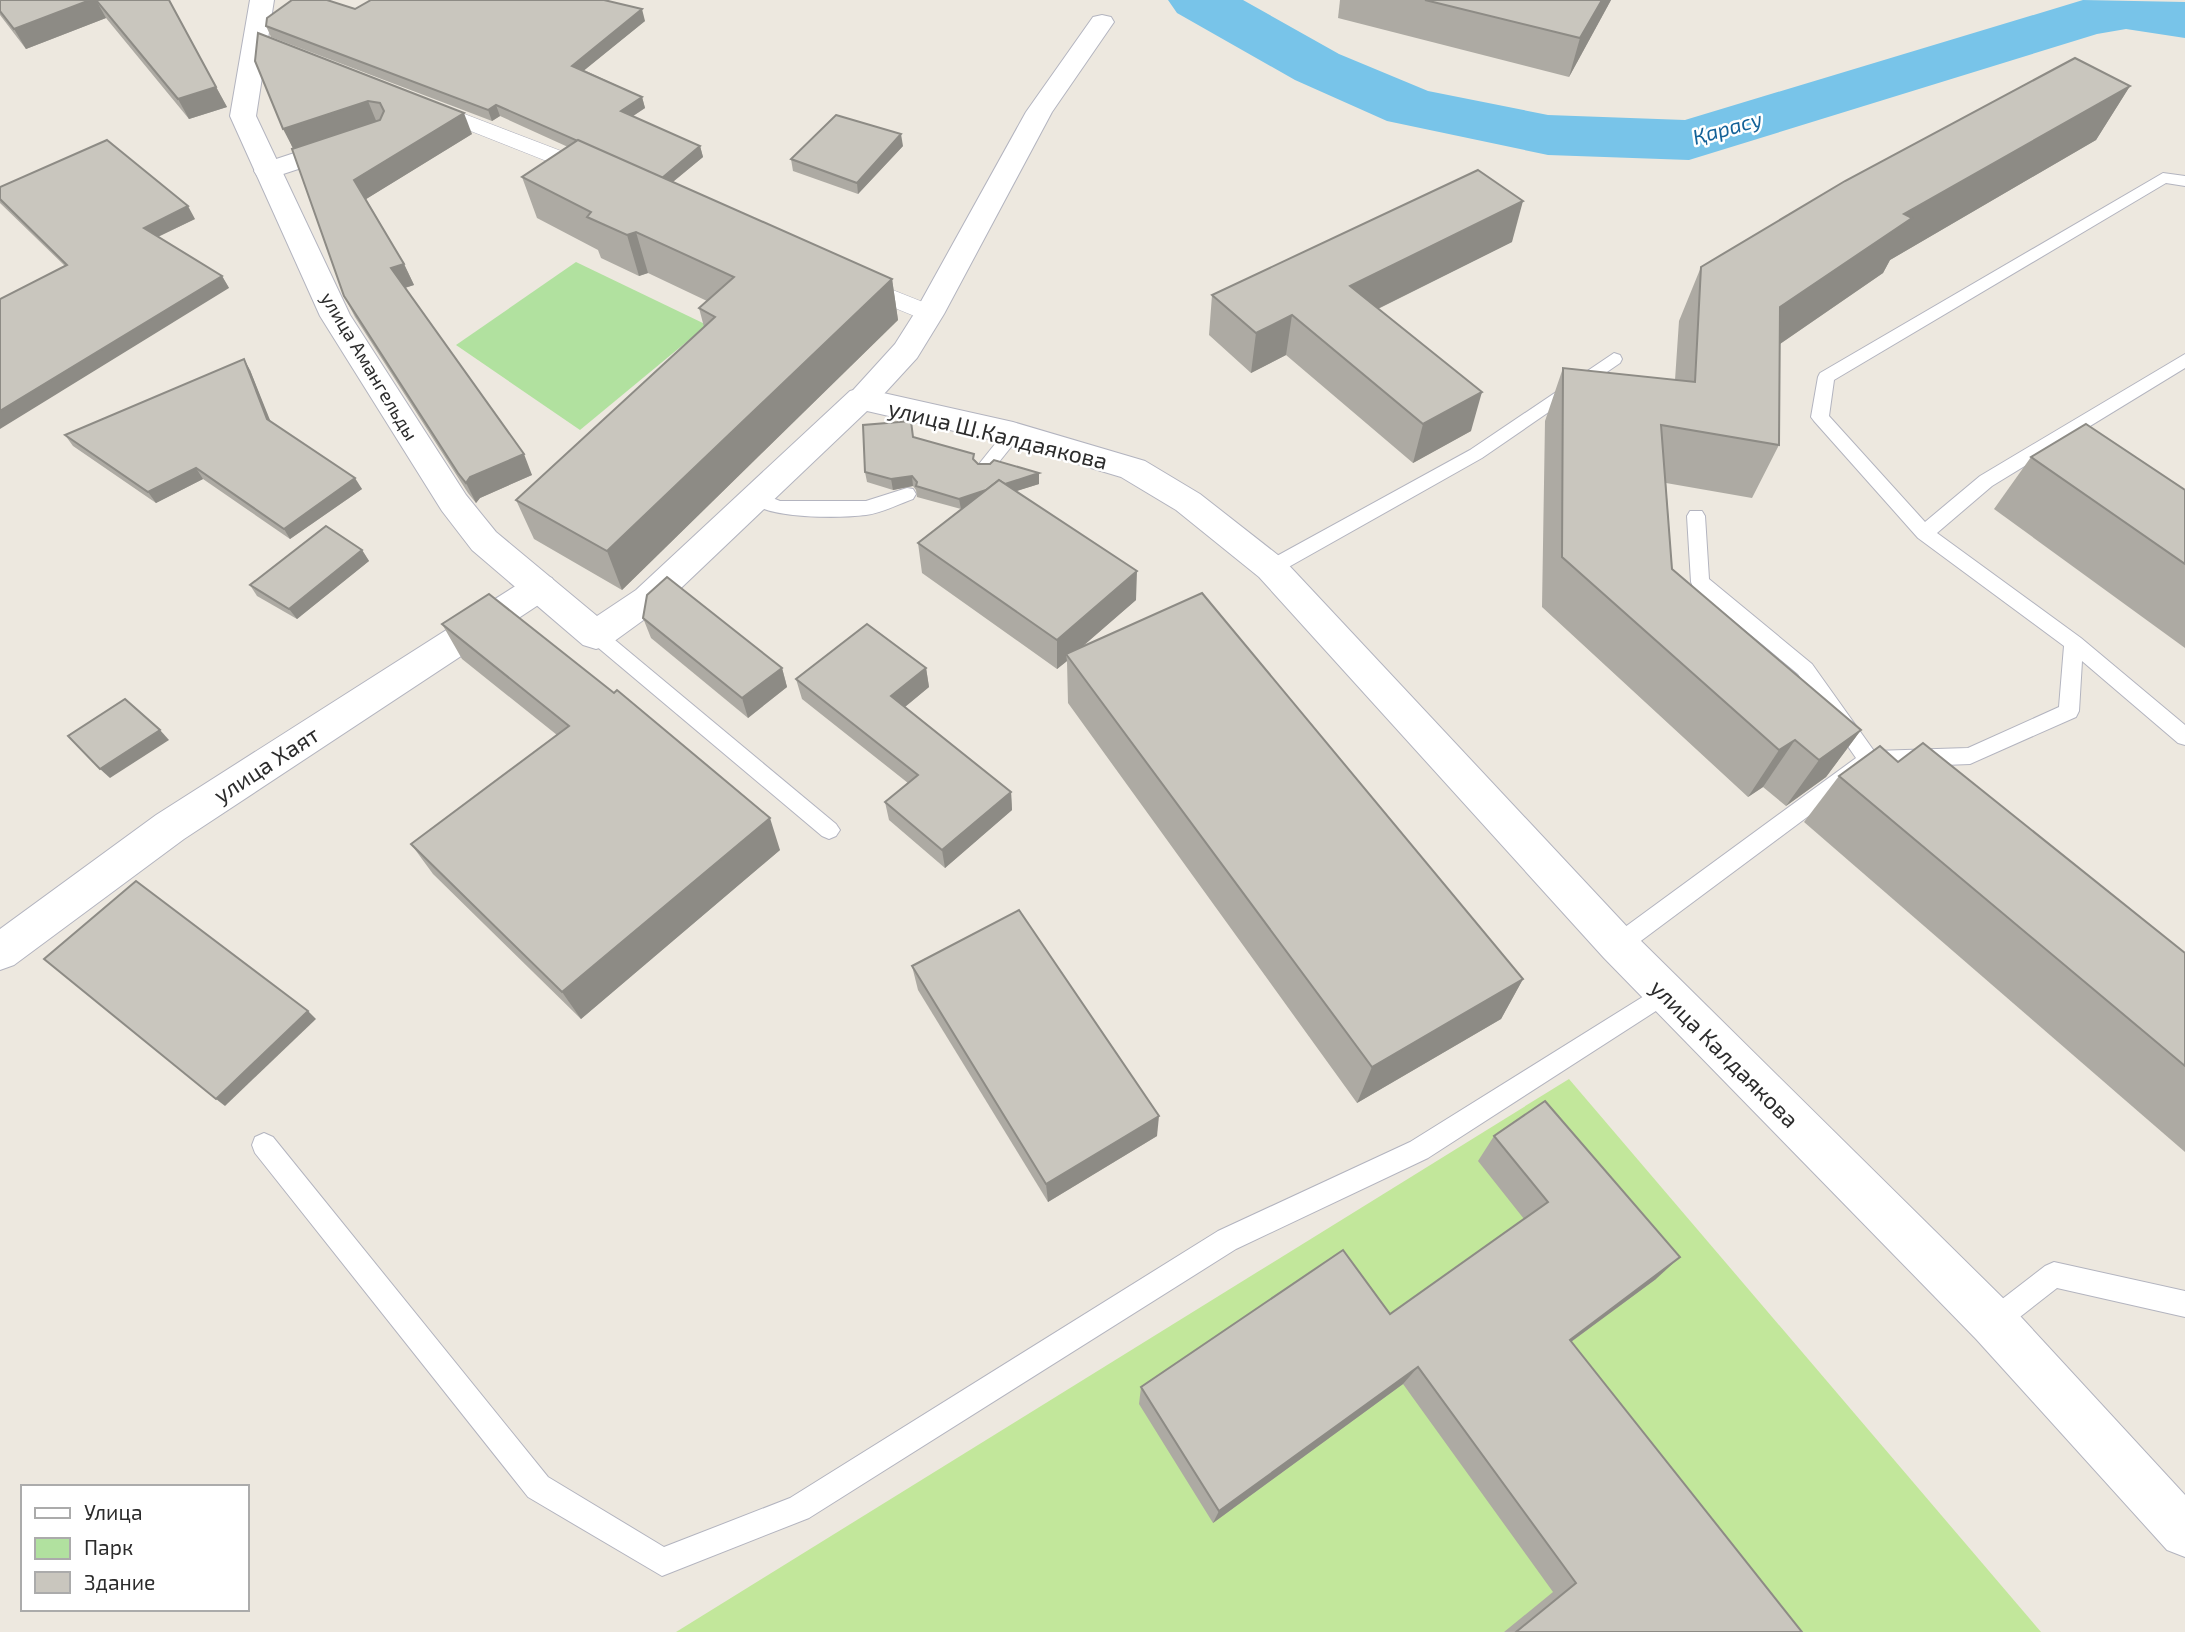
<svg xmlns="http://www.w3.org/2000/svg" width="2185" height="1632" font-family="'Exo 2',sans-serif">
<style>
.green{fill:#b1e19f}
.pitch{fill:#c2e79b}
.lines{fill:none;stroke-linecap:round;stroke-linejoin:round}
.river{fill:#78c4e9;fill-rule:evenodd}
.service-casing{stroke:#b3b4bf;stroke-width:2}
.pedestrian-casing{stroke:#b3b4bf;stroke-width:1}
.minor-casing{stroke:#b3b4bf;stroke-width:2}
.tertiary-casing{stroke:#b3b4bf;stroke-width:2}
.service{fill:#fff;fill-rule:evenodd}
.pedestrian{fill:#fff;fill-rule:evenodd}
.minor{fill:#fff;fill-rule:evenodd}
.tertiary{fill:#fff;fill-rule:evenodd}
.wall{fill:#adaaa3}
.shaded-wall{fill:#8d8b85}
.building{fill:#c9c6be;stroke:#8d8b85;stroke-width:2}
.labels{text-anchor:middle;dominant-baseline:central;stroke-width:5;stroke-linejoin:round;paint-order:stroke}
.far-street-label{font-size:19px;fill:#2c2c2c;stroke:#fff}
.far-water-label{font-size:21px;font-style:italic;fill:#146298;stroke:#fff}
.street-label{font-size:23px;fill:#2c2c2c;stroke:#fff}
</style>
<rect width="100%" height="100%" fill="#ede8df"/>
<!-- green -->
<polygon class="green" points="576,262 707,325 580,430 456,345"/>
<!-- pitch -->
<polygon class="pitch" points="1569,1079 2041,1632 676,1632"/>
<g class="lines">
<!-- river -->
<polygon class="river" points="1168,0 1243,0 1339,54 1428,91 1548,115 1685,120 2083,0 2185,2 2185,38 2126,29 2097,34 1689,160 1548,155 1387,121 1295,80 1177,13"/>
<!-- service casing -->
<g class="service-casing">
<g id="service">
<polygon points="2163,173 2185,176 2185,186 2166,183 1834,380 1829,416 1925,522 1980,476 2185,354 2185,368 1992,486 1937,533 2081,638 2185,725 2185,745 2178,743 2082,661 2079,711 2076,717 1970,764 1893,767 1898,775 1895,781 1888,783 1869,771 1626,952 1618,955 1610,952 1607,945 1610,938 1856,758 1798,674 1693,587 1691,582 1687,516 1690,511 1702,511 1705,516 1709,579 1812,664 1874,751 1968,748 2059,707 2064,646 1918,538 1814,421 1811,417 1818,377 1820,373"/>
<polygon points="1614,353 1620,355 1622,359 1620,363 1482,458 1278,573 1264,573 1262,568 1264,563 1470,450"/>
<polygon points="1013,427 1019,429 1022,433 1019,437 991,472 979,472 976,468 979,464 1007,429"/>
<path d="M 907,488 L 913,489 L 916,494 L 913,499 C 899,504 882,513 866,515 C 842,518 762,520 749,499 L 752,494 L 758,492 L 780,501 L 866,501 Z"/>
<polygon points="596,628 603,630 836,824 840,830 836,836 829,839 822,836 589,640 586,635 589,630"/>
<polygon points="1665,983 1673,986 1676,993 1673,1000 1428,1158 1236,1249 809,1518 662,1576 528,1497 255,1153 252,1145 255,1137 264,1133 273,1137 548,1477 664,1547 790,1498 1218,1231 1410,1142"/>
<polygon points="2054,1262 2185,1291 2185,1317 2057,1288 2002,1331 1993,1335 1984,1331 1980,1322 1984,1313 2045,1266"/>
</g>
</g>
<!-- pedestrian casing -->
<g class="pedestrian-casing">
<g id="pedestrian">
<polygon points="428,100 603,167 606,172 603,177 587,177 420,111 417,106 420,101"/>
<polygon points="855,275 938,308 941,314 938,320 929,322 846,288 843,283 846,278"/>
</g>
</g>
<!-- minor casing -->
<g class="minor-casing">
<g id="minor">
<polygon points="1102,15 1111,17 1114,22 1052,112 944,314 917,358 872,407 861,410 850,407 845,399 895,344 914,314 1026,112 1093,17"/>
<polygon points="346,136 356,138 360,144 356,150 268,179 258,177 254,171 258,165"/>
<polygon points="540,574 552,578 557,587 552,596 184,839 14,965 0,970 0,929 156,815 528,578"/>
</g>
</g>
<!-- tertiary casing -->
<g class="tertiary-casing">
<polygon id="tertiary" points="250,0 274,0 256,116 350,315 466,495 496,532 597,616 636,590 850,391 861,388 1013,422 1145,461 1200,494 1283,559 1632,932 2010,1305 2185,1495 2185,1557 2167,1550 1976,1339 1604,958 1259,577 1176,510 1121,477 1011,444 867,411 660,608 609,645 596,649 583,645 472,550 442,511 320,316 230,116"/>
</g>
<!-- service -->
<use href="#service" class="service"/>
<!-- pedestrian -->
<use href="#pedestrian" class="pedestrian"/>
<!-- minor -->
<use href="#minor" class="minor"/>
<!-- tertiary -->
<use href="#tertiary" class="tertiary"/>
</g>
<!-- wall -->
<g class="wall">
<polygon points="0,0 169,0 227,107 189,119 106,18 26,49 0,15"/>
<polygon points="1340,0 1611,0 1569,77 1338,18"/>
<polygon points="355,9 645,21 584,70 642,97 645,108 633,116 700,146 703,157 673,182 892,279 898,320 622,590 534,539 516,500 704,327 699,308 707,301 648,273 639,276 601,258 598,250 537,218 522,177 568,147 500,116 492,121 271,37 266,26"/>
<polygon points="255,61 472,134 366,199 404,264 414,285 405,288 532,475 480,498 476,503 468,493 355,317 344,296 293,149"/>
<polygon points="2130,86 2096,140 1890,260 1883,273 1780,344 1779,445 1752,498 1666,483 1672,569 1861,730 1826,777 1786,806 1763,787 1748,797 1542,607 1545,421 1563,368 1675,380 1679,321 1701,267"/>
<polygon points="903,146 858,194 793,171 791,159"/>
<polygon points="0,187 195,219 158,237 222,276 229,288 65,266 0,203"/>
<polygon points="1512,242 1378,309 1471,431 1413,463 1286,355 1251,373 1209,335 1212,295"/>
<polygon points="250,370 270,422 362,489 290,539 203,479 156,503 73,446 65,435"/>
<polygon points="2031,457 2185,490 2185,648 1994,509"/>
<polygon points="975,460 978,464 1039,484 1016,491 1136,600 1082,647 1523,979 1501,1019 1357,1103 1068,703 1067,661 1057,669 922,573 918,543 961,509 917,497 916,490 913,486 893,490 867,482 865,472"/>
<polygon points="362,550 369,561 297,619 257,596 250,585"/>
<polygon points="643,618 782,668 787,687 748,718 651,638"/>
<polygon points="442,624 780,850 581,1019 433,874 411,844 557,735 462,659"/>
<polygon points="926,668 929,687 905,707 1011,792 1012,810 945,868 889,820 885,802 908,783 802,699 796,679"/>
<polygon points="1898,762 2185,953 2185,1152 1804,822 1839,776"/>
<polygon points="912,966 1157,1136 1048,1202 918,990"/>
<polygon points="1494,1136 1656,1279 1571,1342 1802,1632 1504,1632 1553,1592 1403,1384 1213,1523 1139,1404 1141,1387 1390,1314 1524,1219 1478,1161"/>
</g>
<!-- shaded-wall -->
<g class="shaded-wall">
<polygon points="90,0 96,0 106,18 26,49 14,29"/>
<polygon points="1602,0 1611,0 1569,77 1580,38"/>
<polygon points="642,9 645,21 576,77 572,66"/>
<polygon points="2130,86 2096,140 1890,260 1883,273 1755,361 1780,307 1904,214"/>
<polygon points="216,87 227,107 189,119 178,99"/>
<polygon points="642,97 645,108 624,122 621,111"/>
<polygon points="368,101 377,123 294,150 283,129"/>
<polygon points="496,105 500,116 492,121 488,110"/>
<polygon points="464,113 472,134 363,201 354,180"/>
<polygon points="901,134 903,146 858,194 857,183"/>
<polygon points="700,146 703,157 664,189 661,178"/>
<polygon points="1523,201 1512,242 1343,326 1350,286"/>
<polygon points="188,206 195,219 151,240 144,228"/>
<polygon points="636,232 648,273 639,276 627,235"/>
<polygon points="404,264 414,285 401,289 391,268"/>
<polygon points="222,276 229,288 0,429 0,411"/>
<polygon points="892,279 898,320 622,590 607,551"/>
<polygon points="1292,315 1286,355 1251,373 1256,333"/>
<polygon points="244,359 250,370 274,430 267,419"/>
<polygon points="1482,392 1471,431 1413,463 1423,424"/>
<polygon points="524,454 532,475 480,498 476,503 466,483 470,477"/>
<polygon points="196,468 203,479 156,503 148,492"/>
<polygon points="1039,473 1039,484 961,509 959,499"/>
<polygon points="912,476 913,486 893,490 891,479"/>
<polygon points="355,478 362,489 290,539 284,529"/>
<polygon points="362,550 369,561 297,619 289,609"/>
<polygon points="1137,571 1136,600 1069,658 1066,654 1067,661 1057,669 1057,640"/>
<polygon points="782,668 787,687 748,718 742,698"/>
<polygon points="926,668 929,687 895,715 891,696"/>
<polygon points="160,730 169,740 110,778 100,769"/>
<polygon points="1861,730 1826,777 1786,806 1819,760"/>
<polygon points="1795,740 1763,787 1748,797 1779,750"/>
<polygon points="1011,792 1012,810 945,868 942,850"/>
<polygon points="770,818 780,850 581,1019 562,992"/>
<polygon points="1523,979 1501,1019 1357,1103 1372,1067"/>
<polygon points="308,1011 316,1019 225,1106 216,1099"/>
<polygon points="1159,1116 1157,1136 1048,1202 1046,1184"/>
<polygon points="1680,1257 1656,1279 1549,1358 1570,1340"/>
<polygon points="1418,1367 1403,1384 1213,1523 1219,1511"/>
</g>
<!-- building -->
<g class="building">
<polygon points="0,0 90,0 14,29 0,11"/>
<polygon points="96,0 169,0 216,87 178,99"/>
<polygon points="292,0 327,0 355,9 371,0 604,0 642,9 572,66 642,97 621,111 700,146 662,178 496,105 488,110 266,26 267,18"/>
<polygon points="1425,0 1602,0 1580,38"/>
<polygon points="258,33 464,113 354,180 404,264 391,268 524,454 470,477 466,483 458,473 344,296 292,149 380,120 384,111 380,103 368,101 283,129 255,61"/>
<polygon points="2075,58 2130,86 1904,214 1912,218 1780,307 1779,445 1661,425 1672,569 1861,730 1819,760 1795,740 1779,750 1562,557 1563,368 1695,382 1701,267 1845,181"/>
<polygon points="836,115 901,134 857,183 791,159"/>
<polygon points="107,140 188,206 144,228 222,276 0,411 0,299 67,265 0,199 0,187"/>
<polygon points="578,140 892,279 607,551 516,500 715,317 699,308 734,277 636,232 627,235 587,217 591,212 522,177"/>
<polygon points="1478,170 1523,201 1350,286 1482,392 1423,424 1292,315 1256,333 1212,295"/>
<polygon points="244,359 267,419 355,478 284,529 196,468 148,492 65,435"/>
<polygon points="911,421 913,437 974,454 973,459 978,464 990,464 994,460 1039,473 1005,484 999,480 986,490 959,499 916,486 917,482 912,476 891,479 865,472 863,425"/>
<polygon points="2086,424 2185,490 2185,564 2031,457"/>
<polygon points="999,480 1137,571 1057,640 918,543"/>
<polygon points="326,526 362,550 289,609 250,585"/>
<polygon points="667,577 782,668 742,698 643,618 647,595"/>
<polygon points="1202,593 1523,979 1372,1067 1066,654"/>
<polygon points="489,594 614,693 617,690 770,818 562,992 411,844 569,726 442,624"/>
<polygon points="867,624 926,668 891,696 1011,792 942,850 885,802 918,775 796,679"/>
<polygon points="125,699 160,730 100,769 68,736"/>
<polygon points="1923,743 2185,953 2185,1066 1839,776 1880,746 1898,762"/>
<polygon points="136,881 308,1011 216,1099 44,959"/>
<polygon points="1019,910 1159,1116 1046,1184 912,966"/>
<polygon points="1545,1101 1680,1257 1570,1340 1802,1632 1516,1632 1576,1583 1418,1367 1219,1511 1141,1387 1343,1250 1390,1314 1548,1202 1494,1136"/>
</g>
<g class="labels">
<!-- far-street labels -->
<g class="far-street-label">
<text transform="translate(370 366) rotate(59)">улица Амангельды</text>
</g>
<!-- far-water labels -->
<g class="far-water-label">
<text transform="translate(1727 127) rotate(-16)">Қарасу</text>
</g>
<!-- street labels -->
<g class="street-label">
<text transform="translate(998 434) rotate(14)">улица Ш.Калдаякова</text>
<text transform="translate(266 764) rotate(-33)">улица Хаят</text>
<text transform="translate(1725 1053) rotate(45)">улица Калдаякова</text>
</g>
</g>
<!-- legend -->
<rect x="21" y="1485" width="228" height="126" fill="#ffffff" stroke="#ababab" stroke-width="2"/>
<rect x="35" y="1508" width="35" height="10" fill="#ffffff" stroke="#ababab" stroke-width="2"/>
<text x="84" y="1520" font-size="21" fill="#2c2c2c">Улица</text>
<rect x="35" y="1538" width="35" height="21" fill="#b1e19f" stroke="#ababab" stroke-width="2"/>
<text x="84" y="1555" font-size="21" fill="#2c2c2c">Парк</text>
<rect x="35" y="1572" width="35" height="21" fill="#c9c6be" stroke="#ababab" stroke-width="2"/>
<text x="84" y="1590" font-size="21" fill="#2c2c2c">Здание</text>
</svg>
